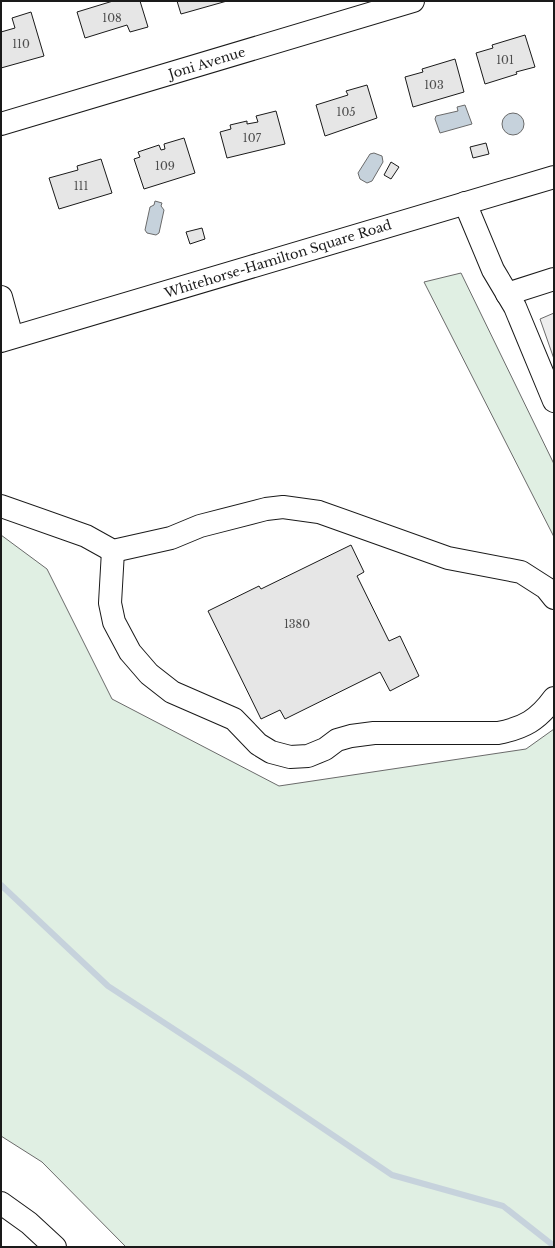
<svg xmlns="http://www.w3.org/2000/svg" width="555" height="1248" font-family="'Libre Baskerville',serif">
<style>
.green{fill:#e0efe3;stroke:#6a6a6a}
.parking{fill:#ededed;stroke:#6a6a6a}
.water{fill:#c6d2dc;stroke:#6a6a6a}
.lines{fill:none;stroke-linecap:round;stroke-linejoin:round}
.stream{stroke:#c6d2dc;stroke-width:6}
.building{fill:#e6e6e6;stroke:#1a1a1a}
.minor-casing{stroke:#1a1a1a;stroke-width:24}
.minor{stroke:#fff;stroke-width:22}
.labels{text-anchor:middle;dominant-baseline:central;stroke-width:3;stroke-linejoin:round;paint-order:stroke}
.number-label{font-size:11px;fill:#4d4d4d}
.street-label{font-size:13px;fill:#1a1a1a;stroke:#fff}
</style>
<rect width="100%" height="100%" fill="#fff"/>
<!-- green -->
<g class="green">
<polygon points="461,273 554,464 554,537 424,282"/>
<polygon points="1,535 47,569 112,699 279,786 526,749 554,729 554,1247 126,1247 42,1162 1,1136"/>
</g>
<!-- parking -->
<polygon class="parking" points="554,313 554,359 540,319"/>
<!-- water -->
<g class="water">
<polygon points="465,105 472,124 440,133 435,119 436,116 458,111 457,107"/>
<circle cx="513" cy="124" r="11"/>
<polygon points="374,153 382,156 383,162 372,181 367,183 360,179 358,173 370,154"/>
<polygon points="155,201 162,203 161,206 164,210 159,233 156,235 147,233 145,230 150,207 154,205"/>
</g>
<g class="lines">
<!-- stream -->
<polyline class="stream" points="1,885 108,986 241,1073 392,1175 503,1206 554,1246"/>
</g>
<!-- building -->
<g class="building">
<polygon points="113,1 140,1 148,27 130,32 127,25 85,38 77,12"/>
<polygon points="177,1 227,1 181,14"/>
<polygon points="31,12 44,56 1,68 1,32 15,28 12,18"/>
<polygon points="525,35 535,67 516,72 517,74 485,84 476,53 493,48 492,45"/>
<polygon points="455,59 464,92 413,107 405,77 423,72 422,69"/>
<polygon points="367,85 377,118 325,136 316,105 348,95 346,91"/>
<polygon points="276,111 285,144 227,158 220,132 231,129 230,125 247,121 247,124 258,122 256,116"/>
<polygon points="184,138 195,173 144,189 134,159 140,157 138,152 159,145 161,150 165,149 164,144"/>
<polygon points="486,143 489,154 473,158 470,147"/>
<polygon points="101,159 112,193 59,209 49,178 78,170 77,166"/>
<polygon points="391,162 399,167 391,179 384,175"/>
<polygon points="202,228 205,239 190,244 186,232"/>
<polygon points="351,545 364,572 357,576 389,641 400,636 419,676 390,691 380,672 285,719 280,710 261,719 208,611 259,586 261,589"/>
</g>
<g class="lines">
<!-- minor casing -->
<g class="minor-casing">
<g id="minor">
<polyline points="1,124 413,1"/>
<polyline points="465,203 493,270 515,307 554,401"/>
<polyline points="507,294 554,279"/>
<polyline points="1,297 12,337"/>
<polyline points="1,341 554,177"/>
<polyline points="1,506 86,536 113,551 171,538 200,526 266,509 283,507 319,512 448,558 521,572 546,588 554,598"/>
<path d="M 113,551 L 110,603 L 114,622 L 130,652 L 149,674 L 172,692 L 234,719 L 258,744 L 271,752 L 290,757 L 308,756 L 325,749 L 337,740 L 351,736 L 374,733 L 498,733 C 524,728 538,720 554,698"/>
<polyline points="1,1203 29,1223 55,1247"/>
</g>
</g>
<!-- minor -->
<use href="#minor" class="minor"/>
</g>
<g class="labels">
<!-- number labels -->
<g class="number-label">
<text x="112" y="18">108</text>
<text x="21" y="44">110</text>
<text x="505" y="60">101</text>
<text x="434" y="85">103</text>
<text x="346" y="112">105</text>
<text x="252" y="138">107</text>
<text x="165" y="166">109</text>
<text x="81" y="186">111</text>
<text x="297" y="624">1380</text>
</g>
<!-- street labels -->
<g class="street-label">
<text transform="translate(207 63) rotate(-17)">Joni Avenue</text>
<text transform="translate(278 259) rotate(-17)">Whitehorse-Hamilton Square Road</text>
</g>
</g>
<!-- border -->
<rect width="555" height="1248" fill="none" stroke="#1a1a1a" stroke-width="4"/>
</svg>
